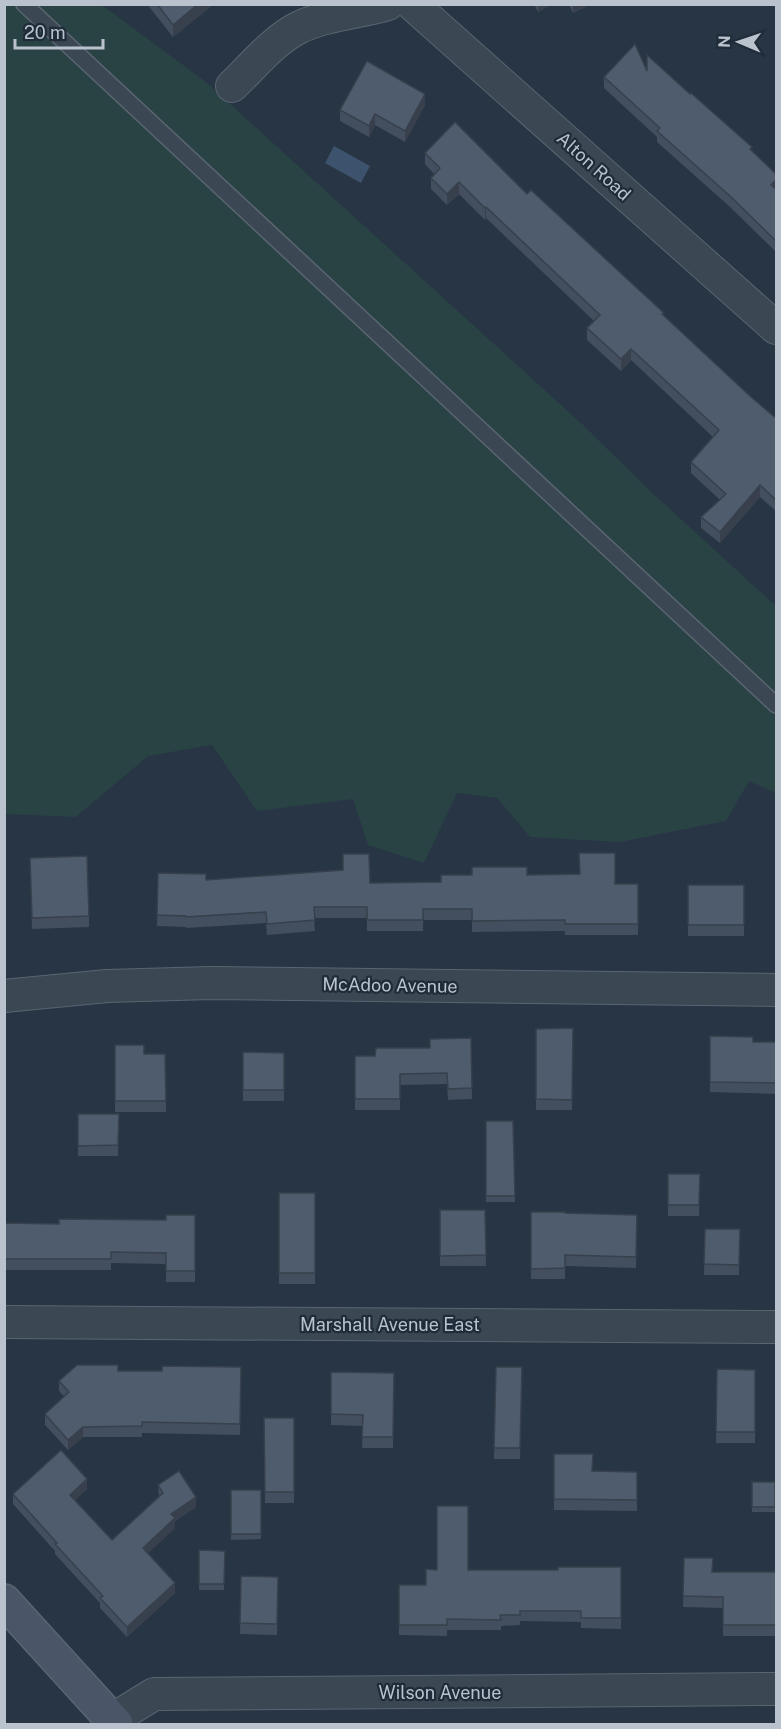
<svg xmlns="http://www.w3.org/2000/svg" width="781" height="1729" font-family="'Public Sans',sans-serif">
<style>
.green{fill:#294345}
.water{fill:#3d536d}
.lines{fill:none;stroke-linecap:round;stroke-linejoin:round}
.service-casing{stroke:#5a6571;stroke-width:18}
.minor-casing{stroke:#5a6571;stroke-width:34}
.secondary-casing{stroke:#5a6571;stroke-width:36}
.service{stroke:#3c4754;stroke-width:15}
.minor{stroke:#3c4754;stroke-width:32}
.secondary{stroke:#4a5667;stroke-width:33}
.wall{fill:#434f5e}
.shaded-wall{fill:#37404c}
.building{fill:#4e5c6d;stroke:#37404c;stroke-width:1.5}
.labels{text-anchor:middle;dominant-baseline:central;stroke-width:4.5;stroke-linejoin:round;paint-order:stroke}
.street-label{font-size:18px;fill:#b9c2cd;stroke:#202c39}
</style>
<rect width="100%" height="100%" fill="#273544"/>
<!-- green -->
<polygon class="green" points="5,5 102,5 206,82 582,424 647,488 776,606 776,793 749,781 726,821 620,842 530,837 497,798 457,793 424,863 368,845 353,799 257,811 212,745 148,756 76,817 5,814"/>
<!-- water -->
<polygon class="water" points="334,146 370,166 361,183 325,163"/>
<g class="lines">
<!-- service casing -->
<g class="service-casing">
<polyline id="service" points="24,4 776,705"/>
</g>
<!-- minor casing -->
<g class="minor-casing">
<g id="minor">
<polyline points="412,4 776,328"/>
<path d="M 232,86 C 252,67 274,40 298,28 C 326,14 359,13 388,4"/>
<polyline points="4,996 107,986 211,983 776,990"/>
<polyline points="4,1322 776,1327"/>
<polyline points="112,1720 154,1694 776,1689"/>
</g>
</g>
<!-- secondary casing -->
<g class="secondary-casing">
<polyline id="secondary" points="4,1601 116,1724"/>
</g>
<!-- service -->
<use href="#service" class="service"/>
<!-- minor -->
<use href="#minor" class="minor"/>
<!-- secondary -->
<use href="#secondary" class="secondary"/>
</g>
<!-- wall -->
<g class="wall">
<polygon points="147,4 214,4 173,37"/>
<polygon points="534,4 552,4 538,12"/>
<polygon points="569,4 591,4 573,13"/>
<polygon points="647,71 752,151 777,175 777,253 730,207 657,142 657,137 604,88 604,77"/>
<polygon points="425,105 405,142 375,125 369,137 340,121 340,110"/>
<polygon points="425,153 527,194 664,315 750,396 777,419 777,512 760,497 720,543 701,528 701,517 720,500 691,473 691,462 713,437 631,360 621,371 587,340 587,328 594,321 486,218 485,220 459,194 447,205 431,189 431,178 434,174 425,164"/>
<polygon points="30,869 89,916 89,927 32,929"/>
<polygon points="158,873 206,880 370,883 441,882 527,875 615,884 638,884 638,935 565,935 565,931 472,932 472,920 423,920 423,931 367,931 367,918 314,918 315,931 267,935 266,923 186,928 186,927 157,926"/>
<rect x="688" y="885" width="56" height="51"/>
<polygon points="573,1028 572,1110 536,1110 536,1029"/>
<polygon points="710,1036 753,1042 777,1042 777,1094 710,1092"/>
<polygon points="471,1038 472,1099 448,1100 447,1084 400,1085 400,1110 355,1110 355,1056 375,1056 430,1048"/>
<polygon points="115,1045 144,1054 165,1054 166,1112 115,1112"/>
<polygon points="243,1052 284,1053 284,1101 243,1101"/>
<polygon points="78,1114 119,1114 118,1156 78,1156"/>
<polygon points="486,1121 513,1121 515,1202 486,1202"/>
<polygon points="668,1174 700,1174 699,1216 668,1216"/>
<rect x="279" y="1193" width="36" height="91"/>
<polygon points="440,1210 485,1210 486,1266 440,1266"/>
<polygon points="531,1212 565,1213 637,1226 636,1268 565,1266 565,1279 531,1279"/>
<polygon points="195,1215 195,1282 166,1282 166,1264 111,1263 111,1270 4,1270 4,1223 59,1224 166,1220"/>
<polygon points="705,1229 740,1229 739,1275 704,1275"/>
<polygon points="241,1367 240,1435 142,1433 142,1437 83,1437 68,1450 45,1425 45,1414 64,1396 59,1391 59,1381 118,1371 162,1371"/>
<polygon points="496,1367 522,1367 520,1459 494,1459"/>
<polygon points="717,1369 755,1370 755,1443 716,1443"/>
<polygon points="331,1372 394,1373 393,1448 362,1448 363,1426 331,1425"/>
<polygon points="264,1418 294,1418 294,1503 265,1503"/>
<polygon points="554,1454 593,1471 637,1472 637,1511 554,1510"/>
<rect x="752" y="1482" width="23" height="30"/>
<polygon points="158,1485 196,1507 175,1521 175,1528 148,1553 175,1593 127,1637 100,1608 100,1603 55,1554 55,1551 13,1504 13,1494 87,1489 75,1500 112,1540 159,1496"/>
<polygon points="231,1490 261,1490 261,1539 231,1540"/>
<polygon points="199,1550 225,1551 224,1590 199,1590"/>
<polygon points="684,1558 712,1572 776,1572 776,1636 723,1636 723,1608 683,1607"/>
<polygon points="621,1567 621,1629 581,1628 581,1622 520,1621 520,1625 501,1626 501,1630 447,1630 447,1636 399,1635 399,1585 426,1585 468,1570 558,1570"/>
<polygon points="241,1576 278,1577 277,1635 240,1634"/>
</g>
<!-- shaded-wall -->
<g class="shaded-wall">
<polygon points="198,4 214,4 173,37 173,25"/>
<polygon points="538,4 552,4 538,12"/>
<polygon points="573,4 591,4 573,13"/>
<polygon points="425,94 425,105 405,142 405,131"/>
<polygon points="375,114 375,125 369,137 369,126"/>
<polygon points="777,179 777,190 771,185"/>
<polygon points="459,182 459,194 447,205 447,194"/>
<polygon points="486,207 486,218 485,220 485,208"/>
<polygon points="631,349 631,360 621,371 621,359"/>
<polygon points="760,485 760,497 720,543 720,532"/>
<polygon points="83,1427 83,1437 68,1450 68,1440"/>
<polygon points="87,1479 87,1489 70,1505 70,1495"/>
<polygon points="196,1497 196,1507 175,1521 175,1528 143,1558 143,1548 171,1514"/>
<polygon points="175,1583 175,1593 127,1637 127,1627"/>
</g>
<!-- building -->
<g class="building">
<polygon points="157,4 198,4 173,25"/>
<polygon points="635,44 647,71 647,55 690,94 691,93 752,147 750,149 777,175 777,179 771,185 777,190 777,242 730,196 657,131 660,128 604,77"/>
<polygon points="367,61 425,94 405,131 375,114 369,126 340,110"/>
<polygon points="455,122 527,194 531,190 664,313 662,314 750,396 777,419 777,501 760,485 720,532 701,517 726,494 691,462 719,430 631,349 621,359 587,328 600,315 486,207 485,208 459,182 447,194 431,178 440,168 425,153"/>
<polygon points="579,853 615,853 615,884 638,884 638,924 565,924 565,920 472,921 472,909 423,909 423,920 367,920 367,907 314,907 315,920 267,924 266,912 186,917 186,916 157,915 158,873 206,874 206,880 343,870 343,854 369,854 370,883 441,882 441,875 472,875 472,867 527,867 527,875 580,874"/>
<polygon points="87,856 89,916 32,918 30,858"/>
<rect x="688" y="885" width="56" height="40"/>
<polygon points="573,1028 572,1100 536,1099 536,1029"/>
<polygon points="710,1036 753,1037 753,1042 777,1042 777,1083 710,1082"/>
<polygon points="471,1038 472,1088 448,1089 447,1073 400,1074 400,1099 355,1099 355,1056 375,1056 376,1048 430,1048 430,1039"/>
<polygon points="115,1045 144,1045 144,1054 165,1054 166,1101 115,1101"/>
<polygon points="243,1052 284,1053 284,1090 243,1090"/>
<polygon points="78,1114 119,1114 118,1145 78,1146"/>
<polygon points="486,1121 513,1121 515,1196 486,1196"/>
<polygon points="668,1174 700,1174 699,1205 668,1205"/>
<rect x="279" y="1193" width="36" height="80"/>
<polygon points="440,1210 485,1210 486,1255 440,1256"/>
<polygon points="531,1212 565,1212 565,1213 637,1215 636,1257 565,1255 565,1268 531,1269"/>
<polygon points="166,1215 195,1215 195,1271 166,1271 166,1253 111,1252 111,1259 4,1259 4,1223 59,1224 59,1219 166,1220"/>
<polygon points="705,1229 740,1229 739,1265 704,1264"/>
<polygon points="77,1365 118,1365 118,1371 162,1371 162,1366 241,1367 240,1424 142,1422 142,1426 83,1427 68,1440 45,1414 69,1392 59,1381"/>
<polygon points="496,1367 522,1367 520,1448 494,1448"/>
<polygon points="717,1369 755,1370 755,1432 716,1432"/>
<polygon points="331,1372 394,1373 393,1437 362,1437 363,1415 331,1414"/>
<polygon points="264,1418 294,1418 294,1492 265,1492"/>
<polygon points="61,1450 87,1479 70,1495 112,1540 163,1493 158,1485 179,1471 196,1497 171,1514 175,1518 143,1548 175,1583 127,1627 100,1598 103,1596 55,1544 57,1543 13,1494"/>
<polygon points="554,1454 593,1454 592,1471 637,1472 637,1500 554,1499"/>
<rect x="752" y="1482" width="23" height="25"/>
<rect x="231" y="1490" width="30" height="44"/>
<polygon points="437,1506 468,1506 468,1570 558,1570 558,1567 621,1567 621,1618 581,1618 581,1611 520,1611 520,1615 500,1615 501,1620 447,1619 447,1625 399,1625 399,1585 426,1585 426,1569 437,1570"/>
<polygon points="199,1550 225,1551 224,1584 199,1584"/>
<polygon points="684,1558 713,1558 712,1572 776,1572 776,1625 723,1625 723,1597 683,1596"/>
<polygon points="241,1576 278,1577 277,1624 240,1623"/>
</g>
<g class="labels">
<!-- street labels -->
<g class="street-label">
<text transform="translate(594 166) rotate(42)">Alton Road</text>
<text transform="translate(390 985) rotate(1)">McAdoo Avenue</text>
<text x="390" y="1324">Marshall Avenue East</text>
<text x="440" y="1692">Wilson Avenue</text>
</g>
</g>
<!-- border -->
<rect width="781" height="1729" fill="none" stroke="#b9c2cd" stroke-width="12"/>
<!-- north arrow -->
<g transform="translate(739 42) rotate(272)" stroke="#202c39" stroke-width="4.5" paint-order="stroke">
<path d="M0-4.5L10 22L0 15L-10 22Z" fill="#b9c2cd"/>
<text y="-9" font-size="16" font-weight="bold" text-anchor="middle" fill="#b9c2cd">N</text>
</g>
<!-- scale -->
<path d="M15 39v9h88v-9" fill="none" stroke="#b9c2cd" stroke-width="3"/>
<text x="24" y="39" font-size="18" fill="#b9c2cd" stroke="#202c39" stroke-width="4.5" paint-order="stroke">20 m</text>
</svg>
